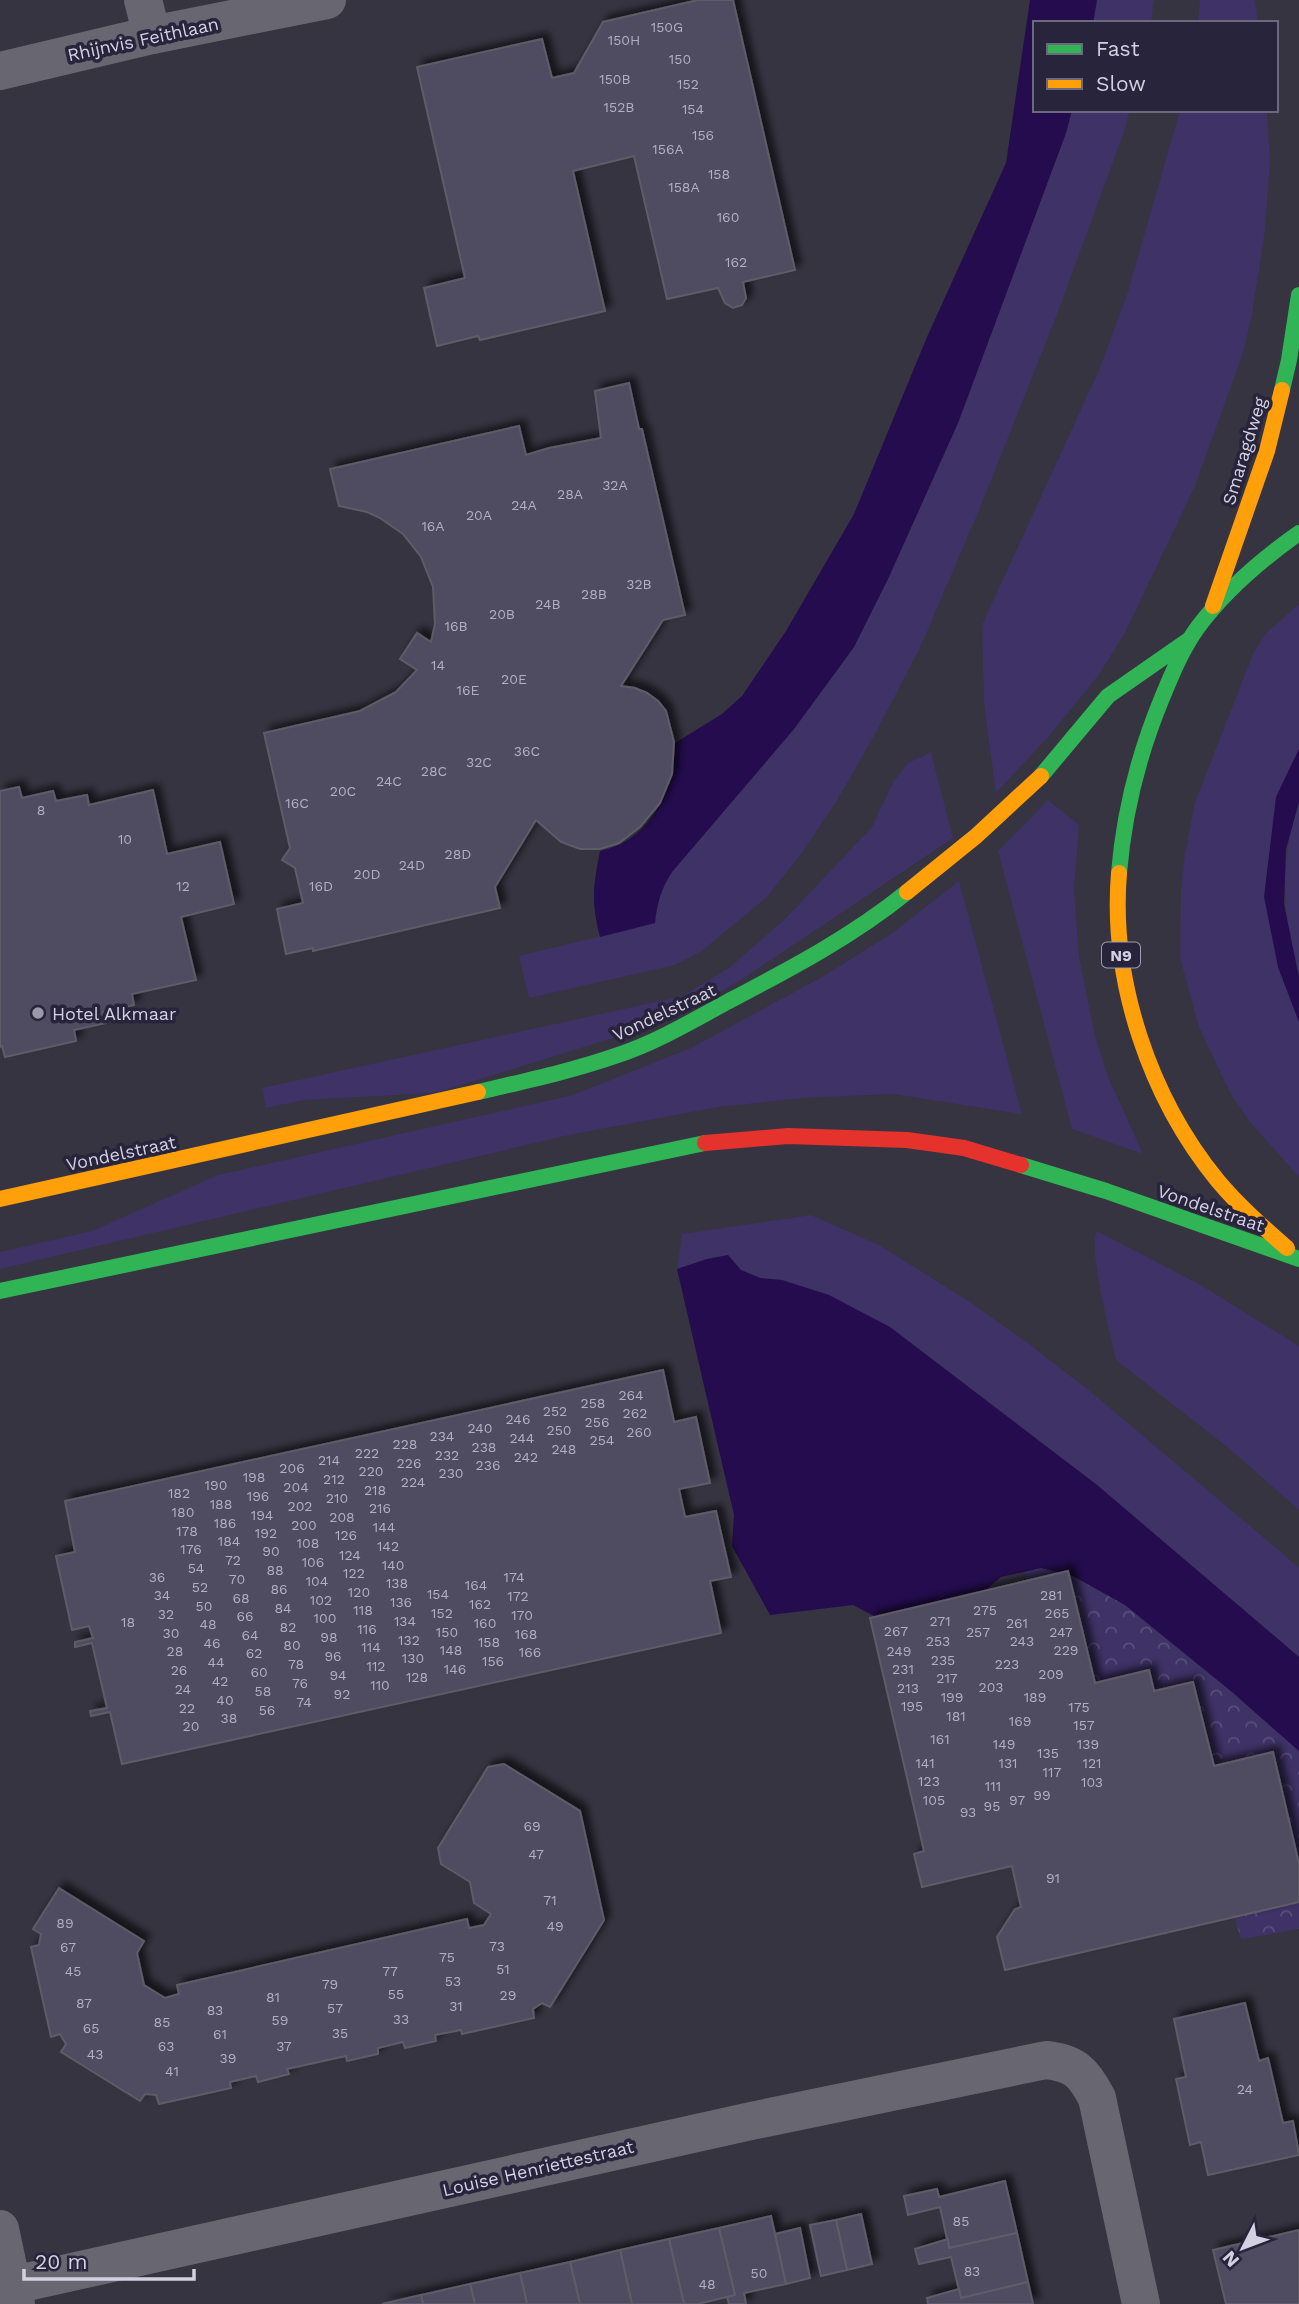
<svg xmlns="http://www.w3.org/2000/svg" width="1299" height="2304" font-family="'Work Sans',sans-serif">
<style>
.grass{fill:#3e3266}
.forest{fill:url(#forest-crowns)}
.water{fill:#240c4e}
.building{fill:#504c60;stroke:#5d5c67;stroke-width:2;filter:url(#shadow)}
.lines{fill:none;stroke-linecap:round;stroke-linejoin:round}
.street{stroke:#686671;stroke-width:38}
.fast{stroke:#30b455;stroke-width:16}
.slow{stroke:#ff9f0a;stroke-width:16}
.jam{stroke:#e5322d;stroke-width:16}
.poi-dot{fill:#9b99a9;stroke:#28243c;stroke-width:2.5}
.labels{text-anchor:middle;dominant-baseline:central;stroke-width:7;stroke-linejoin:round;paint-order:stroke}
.number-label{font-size:14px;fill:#b2afc1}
.shield{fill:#28243c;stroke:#9f9cb0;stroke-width:2}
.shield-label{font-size:16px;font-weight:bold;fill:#d2d0e1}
.street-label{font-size:18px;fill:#d2d0e1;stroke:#28243c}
.poi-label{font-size:18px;fill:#d2d0e1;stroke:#28243c;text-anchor:start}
</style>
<defs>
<pattern id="forest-crowns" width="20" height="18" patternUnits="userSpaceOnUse" patternTransform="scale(1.75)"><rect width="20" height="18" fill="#3e3266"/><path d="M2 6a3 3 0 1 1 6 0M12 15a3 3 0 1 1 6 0" fill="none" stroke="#594f7c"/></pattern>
<filter id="shadow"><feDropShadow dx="6" dy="-6" stdDeviation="3.5" flood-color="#0009"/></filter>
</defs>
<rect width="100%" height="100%" fill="#363441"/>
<!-- grass -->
<g class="grass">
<polygon points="1097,0 1154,0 1151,23 1093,23"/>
<polygon points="1200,0 1255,0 1258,23 1198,23"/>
<path d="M 1072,110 L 1130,110 L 1124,132 L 1058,312 L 980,508 L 920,648 L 875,734 L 838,799 L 801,854 L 767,897 L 702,951 L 675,965 L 529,998 L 519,956 L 655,923 C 657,903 661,889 672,872 L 794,729 L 854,647 L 888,579 L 958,423 L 1066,133 Z"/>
<polygon points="1180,110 1267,110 1270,162 1265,230 1252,315 1243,353 1195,486 1126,631 1098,676 1049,736 996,793 984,704 982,625 1099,370 1127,295"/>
<polygon points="1299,604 1299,749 1276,797 1278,967 1299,1022 1299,1177 1249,1121 1229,1091 1199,1027 1180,958 1181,889 1185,854 1195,802 1253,654 1266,633"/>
<polygon points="931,752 953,838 741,980 671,1020 435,1093 304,1100 266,1108 262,1088 683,996 729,968 786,918 872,827 893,782 908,763"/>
<polygon points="1048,800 1079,825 1074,890 1079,957 1094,1032 1107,1074 1143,1154 1072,1129 998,851"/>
<path d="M 1299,802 L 1299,977 C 1282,919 1279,859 1299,802 Z"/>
<polygon points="959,881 1022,1114 893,1094 803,1098 718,1107 569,1135 0,1269 0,1252 92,1231 218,1175 573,1095 691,1048 822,977 891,934"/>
<polygon points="811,1215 879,1245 970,1302 1029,1344 1091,1392 1281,1552 1299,1568 1299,1657 1097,1485 890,1327 782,1280 760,1278 741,1270 728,1255 707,1259 677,1269 682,1234"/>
<path d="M 1097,1231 L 1199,1284 L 1299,1346 L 1299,1510 L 1231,1450 L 1116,1360 C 1111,1337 1087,1247 1097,1231 Z"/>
</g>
<!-- forest -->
<polygon class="forest" points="1041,1568 1073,1576 1125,1605 1232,1692 1299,1751 1299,1929 1241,1939 1216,1853 1059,1685 1024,1572"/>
<!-- water -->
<g class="water">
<path d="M 1030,0 L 1097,0 L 1093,23 L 1035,23 L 1035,110 L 1072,110 L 1066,133 L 958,423 L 888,579 L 854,647 L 794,729 L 672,872 C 661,889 657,903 655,923 L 600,937 C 591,901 593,887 600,851 C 651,841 674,789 675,743 L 722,714 L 742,696 L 786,631 L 854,514 L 927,337 L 1006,163 Z"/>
<polygon points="1299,749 1299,802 1286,849 1284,904 1299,977 1299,1022 1278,967 1264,897 1276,797"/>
<polygon points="728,1255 741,1270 760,1278 782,1280 829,1295 890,1327 1097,1485 1299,1657 1299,1751 1232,1692 1125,1605 1073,1576 1041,1568 1001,1577 932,1635 893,1626 853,1605 770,1615 732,1546 734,1515 677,1269 707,1259"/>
</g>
<!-- building -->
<g class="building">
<polygon points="698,0 733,0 795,270 743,282 746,298 742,305 733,308 725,303 718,288 667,299 634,156 573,171 605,311 480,340 478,336 437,346 424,288 465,278 417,67 542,39 552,78 574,73 603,22"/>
<polygon points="629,383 639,429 642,429 685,615 663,620 621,686 635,688 647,693 658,701 666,711 674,742 672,774 660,803 640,827 619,843 600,849 580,849 561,842 536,820 495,887 500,908 313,951 313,948 286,954 277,909 303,903 295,868 282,860 290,848 264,733 360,711 396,692 417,670 400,659 417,633 431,642 435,624 433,587 421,557 403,534 380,518 367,512 339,506 330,469 519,426 526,455 549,448 601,438 595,391"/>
<polygon points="19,787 22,798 53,791 56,801 87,795 89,805 153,790 167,854 220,842 234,904 181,917 196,980 132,994 134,1005 103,1012 106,1023 74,1030 76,1041 5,1057 2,1046 0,1047 0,791"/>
<polygon points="663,1370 674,1422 696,1417 710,1483 679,1489 685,1517 716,1511 731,1577 710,1581 721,1633 122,1764 110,1712 91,1716 90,1711 107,1708 92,1643 75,1647 75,1642 93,1638 89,1626 72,1630 57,1561 56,1556 75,1552 65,1501"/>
<polygon points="1068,1571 1095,1683 1149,1670 1154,1691 1193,1682 1214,1766 1273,1752 1299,1864 1299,1902 1005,1970 997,1937 1015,1909 1021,1907 1012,1866 922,1887 914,1854 924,1851 870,1618"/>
<polygon points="504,1764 580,1811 604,1920 550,2007 542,2003 533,2009 534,2018 462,2034 461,2030 435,2035 436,2041 405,2048 403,2042 378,2048 378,2054 347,2061 346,2056 287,2069 289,2074 258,2082 256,2076 230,2082 231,2088 159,2104 156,2095 145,2094 140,2101 61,2052 66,2044 60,2034 51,2037 31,1947 39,1945 41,1934 33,1929 59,1888 144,1941 137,1953 144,1985 165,1998 179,1994 177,1985 467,1919 469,1928 484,1925 491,1914 474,1903 470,1882 441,1864 438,1848 488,1767"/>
<polygon points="1245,2003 1259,2061 1268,2058 1283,2123 1293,2121 1299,2155 1208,2175 1201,2142 1190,2145 1176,2079 1186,2077 1174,2019"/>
<polygon points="1005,2181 1017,2233 949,2248 940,2207 908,2215 904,2196 937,2189 939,2197"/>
<polygon points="861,2214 872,2264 847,2270 836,2220"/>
<polygon points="771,2216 786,2284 744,2293 746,2304 729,2304 727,2297 735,2295 719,2228"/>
<polygon points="836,2220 847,2270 821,2276 810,2225"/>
<polygon points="719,2228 735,2295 698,2304 684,2304 669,2239"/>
<polygon points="800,2228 810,2278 786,2284 775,2234"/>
<polygon points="1299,2230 1299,2304 1226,2304 1213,2250"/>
<polygon points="1017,2233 1028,2282 961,2298 951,2257 919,2264 915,2249 948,2239 949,2248"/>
<polygon points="669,2239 684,2304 632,2304 620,2250"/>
<polygon points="620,2250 632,2304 580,2304 570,2262"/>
<polygon points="570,2262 580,2304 527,2304 520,2273"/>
<polygon points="520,2273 527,2304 475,2304 470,2284"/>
<polygon points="1028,2282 1033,2304 928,2304 927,2298 959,2289 961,2298"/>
<polygon points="470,2284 475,2304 423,2304 421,2295"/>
<polygon points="421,2295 423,2304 382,2304"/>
</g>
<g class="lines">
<!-- street -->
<g class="street">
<polyline points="143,0 152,35"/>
<polyline points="0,71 152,35 327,0"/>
<polyline points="0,2229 16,2304"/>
<path d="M 0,2288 L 751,2121 L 1046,2060 C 1075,2063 1084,2073 1097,2098 L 1141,2304"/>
</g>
<!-- fast -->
<g class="fast">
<polyline points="1282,390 1289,360 1299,295"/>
<polyline points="1041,776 1108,696 1187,641"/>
<path d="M 1119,873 C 1124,812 1138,756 1162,698 C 1172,674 1182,649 1198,627 C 1225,591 1262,559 1299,533"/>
<path d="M 478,1092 C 525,1081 572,1071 618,1055 C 657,1042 692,1021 729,1001 C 790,969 853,936 907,892"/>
<polyline points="1021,1165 1106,1191 1299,1259"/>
<polyline points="0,1291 705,1143"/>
</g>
<!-- slow -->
<g class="slow">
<polyline points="1213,606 1267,451 1282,390"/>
<path d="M 1119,873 C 1110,981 1150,1098 1218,1181 C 1239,1206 1263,1227 1287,1248"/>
<polyline points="907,892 975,837 1041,776"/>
<polyline points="0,1199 478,1092"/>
</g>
<!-- jam -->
<polyline class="jam" points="705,1143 788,1136 907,1140 964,1148 1021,1165"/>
</g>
<!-- markers -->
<circle class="poi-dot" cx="38" cy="1013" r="7"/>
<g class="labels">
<!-- number labels -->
<g class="number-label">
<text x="667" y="27">150G</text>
<text x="624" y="40">150H</text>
<text x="680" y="59">150</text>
<text x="615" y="79">150B</text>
<text x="688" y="84">152</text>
<text x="619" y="107">152B</text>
<text x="693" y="109">154</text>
<text x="703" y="135">156</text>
<text x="668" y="149">156A</text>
<text x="719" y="174">158</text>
<text x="684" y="187">158A</text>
<text x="728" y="217">160</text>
<text x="736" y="262">162</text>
<text x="615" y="485">32A</text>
<text x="570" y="494">28A</text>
<text x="524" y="505">24A</text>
<text x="479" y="515">20A</text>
<text x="433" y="526">16A</text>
<text x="639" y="584">32B</text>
<text x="594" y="594">28B</text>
<text x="548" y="604">24B</text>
<text x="502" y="614">20B</text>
<text x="456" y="626">16B</text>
<text x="438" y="665">14</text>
<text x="514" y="679">20E</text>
<text x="468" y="690">16E</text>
<text x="527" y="751">36C</text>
<text x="479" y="762">32C</text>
<text x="434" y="771">28C</text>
<text x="389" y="781">24C</text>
<text x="343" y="791">20C</text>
<text x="297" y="803">16C</text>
<text x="41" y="810">8</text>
<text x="125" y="839">10</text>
<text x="458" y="854">28D</text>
<text x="412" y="865">24D</text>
<text x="367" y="874">20D</text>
<text x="183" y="886">12</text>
<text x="321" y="886">16D</text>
<text x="631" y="1395">264</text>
<text x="593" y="1403">258</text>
<text x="555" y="1411">252</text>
<text x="635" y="1413">262</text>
<text x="518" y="1419">246</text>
<text x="597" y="1422">256</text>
<text x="480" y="1428">240</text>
<text x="559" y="1430">250</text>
<text x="639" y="1432">260</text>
<text x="442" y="1436">234</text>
<text x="522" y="1438">244</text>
<text x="602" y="1440">254</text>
<text x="405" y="1444">228</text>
<text x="484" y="1447">238</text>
<text x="564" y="1449">248</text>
<text x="367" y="1453">222</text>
<text x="447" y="1455">232</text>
<text x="526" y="1457">242</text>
<text x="329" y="1460">214</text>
<text x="409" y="1463">226</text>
<text x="488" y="1465">236</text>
<text x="292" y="1468">206</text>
<text x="371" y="1471">220</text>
<text x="451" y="1473">230</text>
<text x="254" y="1477">198</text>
<text x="334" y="1479">212</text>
<text x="413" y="1482">224</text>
<text x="216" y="1485">190</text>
<text x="296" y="1487">204</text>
<text x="375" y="1490">218</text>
<text x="179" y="1493">182</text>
<text x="258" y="1496">196</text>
<text x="337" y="1498">210</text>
<text x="221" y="1504">188</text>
<text x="300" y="1506">202</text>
<text x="380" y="1508">216</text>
<text x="183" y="1512">180</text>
<text x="262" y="1515">194</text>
<text x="342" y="1517">208</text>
<text x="225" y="1523">186</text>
<text x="304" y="1525">200</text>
<text x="384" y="1527">144</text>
<text x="187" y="1531">178</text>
<text x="266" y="1533">192</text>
<text x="346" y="1535">126</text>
<text x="229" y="1541">184</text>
<text x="308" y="1543">108</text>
<text x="388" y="1546">142</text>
<text x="191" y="1549">176</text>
<text x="271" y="1551">90</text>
<text x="350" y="1555">124</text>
<text x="233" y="1560">72</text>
<text x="313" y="1562">106</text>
<text x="393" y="1565">140</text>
<text x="196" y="1568">54</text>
<text x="275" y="1570">88</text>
<text x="354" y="1573">122</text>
<text x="157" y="1577">36</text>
<text x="514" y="1577">174</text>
<text x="237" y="1579">70</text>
<text x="317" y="1581">104</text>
<text x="397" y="1583">138</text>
<text x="476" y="1585">164</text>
<text x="200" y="1587">52</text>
<text x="279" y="1589">86</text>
<text x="359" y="1592">120</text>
<text x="438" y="1594">154</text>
<text x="162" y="1595">34</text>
<text x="1051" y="1595">281</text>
<text x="518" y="1596">172</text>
<text x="241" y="1598">68</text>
<text x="321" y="1600">102</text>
<text x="401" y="1602">136</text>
<text x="480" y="1604">162</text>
<text x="204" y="1606">50</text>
<text x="283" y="1608">84</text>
<text x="363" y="1610">118</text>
<text x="985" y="1610">275</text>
<text x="442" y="1613">152</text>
<text x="1057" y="1613">265</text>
<text x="166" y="1614">32</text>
<text x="522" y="1615">170</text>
<text x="245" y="1616">66</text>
<text x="325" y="1618">100</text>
<text x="405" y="1621">134</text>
<text x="940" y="1621">271</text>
<text x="128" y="1622">18</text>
<text x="485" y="1623">160</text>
<text x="1017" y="1623">261</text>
<text x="208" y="1624">48</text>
<text x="288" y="1627">82</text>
<text x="367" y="1629">116</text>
<text x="896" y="1631">267</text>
<text x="447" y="1632">150</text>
<text x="978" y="1632">257</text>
<text x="1061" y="1632">247</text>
<text x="171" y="1633">30</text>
<text x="526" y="1634">168</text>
<text x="250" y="1635">64</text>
<text x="329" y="1637">98</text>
<text x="409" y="1640">132</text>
<text x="938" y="1641">253</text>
<text x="1022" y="1641">243</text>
<text x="489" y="1642">158</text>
<text x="212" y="1643">46</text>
<text x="292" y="1645">80</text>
<text x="371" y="1647">114</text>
<text x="451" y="1650">148</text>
<text x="1066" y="1650">229</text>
<text x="175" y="1651">28</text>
<text x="899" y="1651">249</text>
<text x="530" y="1652">166</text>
<text x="254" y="1653">62</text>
<text x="333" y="1656">96</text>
<text x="413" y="1658">130</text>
<text x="943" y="1660">235</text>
<text x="493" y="1661">156</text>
<text x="216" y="1662">44</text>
<text x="296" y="1664">78</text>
<text x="1007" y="1664">223</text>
<text x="376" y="1666">112</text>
<text x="455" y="1669">146</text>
<text x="903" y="1669">231</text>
<text x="179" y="1670">26</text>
<text x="259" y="1672">60</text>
<text x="1051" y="1674">209</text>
<text x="338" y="1675">94</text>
<text x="417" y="1677">128</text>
<text x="947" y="1678">217</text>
<text x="220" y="1681">42</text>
<text x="300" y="1683">76</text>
<text x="380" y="1685">110</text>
<text x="991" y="1687">203</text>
<text x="908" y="1688">213</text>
<text x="183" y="1689">24</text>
<text x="263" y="1691">58</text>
<text x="342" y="1694">92</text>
<text x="952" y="1697">199</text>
<text x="1035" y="1697">189</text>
<text x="225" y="1700">40</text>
<text x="304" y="1702">74</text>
<text x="912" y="1706">195</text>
<text x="1079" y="1707">175</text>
<text x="187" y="1708">22</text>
<text x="267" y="1710">56</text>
<text x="956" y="1716">181</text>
<text x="229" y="1718">38</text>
<text x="1020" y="1721">169</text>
<text x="1084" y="1725">157</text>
<text x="191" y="1726">20</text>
<text x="940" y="1739">161</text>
<text x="1004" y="1744">149</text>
<text x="1088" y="1744">139</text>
<text x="1048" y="1753">135</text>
<text x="925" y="1763">141</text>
<text x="1008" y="1763">131</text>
<text x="1092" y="1763">121</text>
<text x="1052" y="1772">117</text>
<text x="929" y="1781">123</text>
<text x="1092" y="1782">103</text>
<text x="993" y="1786">111</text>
<text x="1042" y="1795">99</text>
<text x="934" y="1800">105</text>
<text x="1017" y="1800">97</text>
<text x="992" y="1806">95</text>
<text x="968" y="1812">93</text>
<text x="532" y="1826">69</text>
<text x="536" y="1854">47</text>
<text x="1053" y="1878">91</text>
<text x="550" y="1900">71</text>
<text x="65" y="1923">89</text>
<text x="555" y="1926">49</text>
<text x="497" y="1946">73</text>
<text x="68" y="1947">67</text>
<text x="447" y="1957">75</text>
<text x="503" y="1969">51</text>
<text x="73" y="1971">45</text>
<text x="390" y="1971">77</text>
<text x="453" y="1981">53</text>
<text x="330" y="1984">79</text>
<text x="396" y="1994">55</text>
<text x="508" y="1995">29</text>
<text x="273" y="1997">81</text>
<text x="84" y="2003">87</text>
<text x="456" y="2006">31</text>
<text x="335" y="2008">57</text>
<text x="215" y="2010">83</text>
<text x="401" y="2019">33</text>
<text x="280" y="2020">59</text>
<text x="162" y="2022">85</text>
<text x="91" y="2028">65</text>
<text x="340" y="2033">35</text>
<text x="220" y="2034">61</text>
<text x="166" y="2046">63</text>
<text x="284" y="2046">37</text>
<text x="95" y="2054">43</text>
<text x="228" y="2058">39</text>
<text x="172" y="2071">41</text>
<text x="1245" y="2089">24</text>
<text x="961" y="2221">85</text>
<text x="972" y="2271">83</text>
<text x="759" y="2273">50</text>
<text x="707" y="2284">48</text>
</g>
<!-- shield labels -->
<rect class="shield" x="1102" y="942.5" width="38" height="25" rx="5"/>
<g class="shield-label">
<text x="1121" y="955">N9</text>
</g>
<!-- street labels -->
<g class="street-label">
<text transform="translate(143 39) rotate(-12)">Rhijnvis Feithlaan</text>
<text transform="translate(1244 451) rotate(-73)">Smaragdweg</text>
<text transform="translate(664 1012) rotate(-25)">Vondelstraat</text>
<text transform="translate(121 1153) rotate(-12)">Vondelstraat</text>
<text transform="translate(1211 1208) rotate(19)">Vondelstraat</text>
<text transform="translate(538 2168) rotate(-13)">Louise Henriettestraat</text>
</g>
<!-- poi labels -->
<g class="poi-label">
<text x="52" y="1013">Hotel Alkmaar</text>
</g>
</g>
<!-- legend -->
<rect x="1033" y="21" width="245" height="91" fill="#28243c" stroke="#6c697e" stroke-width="2"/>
<rect x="1047" y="44" width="35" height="10" fill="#30b455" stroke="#6c697e" stroke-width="2"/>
<text x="1096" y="56" font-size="21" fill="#d2d0e1">Fast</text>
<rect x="1047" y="79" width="35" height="10" fill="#ff9f0a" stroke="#6c697e" stroke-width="2"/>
<text x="1096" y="91" font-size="21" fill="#d2d0e1">Slow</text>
<!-- north arrow -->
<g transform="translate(1243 2248) rotate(228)" stroke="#28243c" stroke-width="5" paint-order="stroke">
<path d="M0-5L12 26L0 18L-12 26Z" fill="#d2d0e1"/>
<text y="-10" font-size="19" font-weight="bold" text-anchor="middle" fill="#d2d0e1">N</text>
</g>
<!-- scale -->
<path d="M24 2269v10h170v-10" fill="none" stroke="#d2d0e1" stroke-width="3.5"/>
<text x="35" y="2269" font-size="21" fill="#d2d0e1" stroke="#28243c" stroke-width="5" paint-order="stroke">20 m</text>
</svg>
